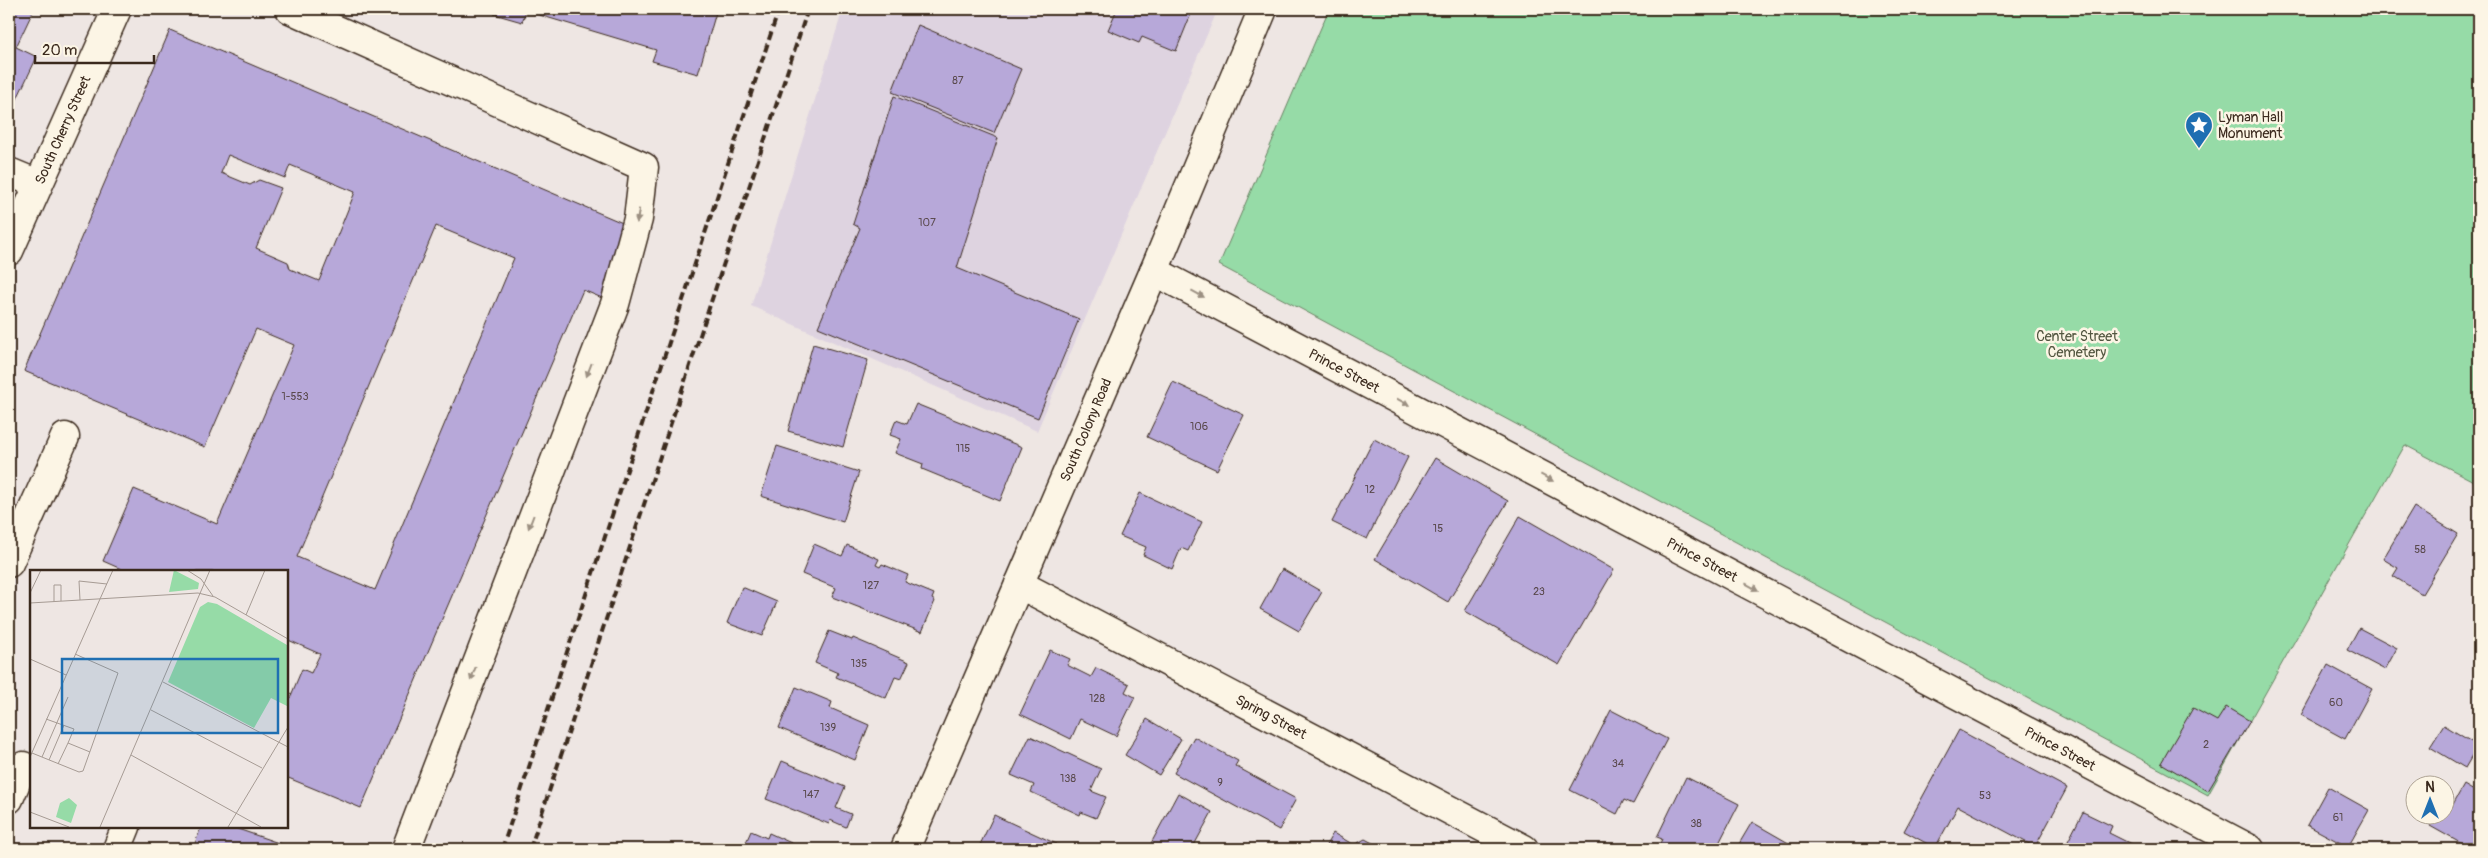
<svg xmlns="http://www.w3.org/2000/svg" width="2488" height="858" font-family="Pangolin,sans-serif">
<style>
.built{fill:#ded3e0}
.green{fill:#96dba7;stroke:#688262}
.building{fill:#b7a8d9;stroke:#3b2a1e;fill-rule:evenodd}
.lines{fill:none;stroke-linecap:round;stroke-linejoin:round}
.minor-casing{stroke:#3b2a1e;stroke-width:31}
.major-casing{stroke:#3b2a1e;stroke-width:31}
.minor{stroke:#fcf5e5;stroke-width:28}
.major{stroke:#fcf5e5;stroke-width:28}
.rail{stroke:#3b2a1e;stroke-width:4;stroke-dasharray:8 4;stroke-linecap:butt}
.oneway{fill:#9c9082}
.labels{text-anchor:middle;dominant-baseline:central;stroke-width:5;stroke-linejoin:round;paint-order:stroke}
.number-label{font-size:11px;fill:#5a4a4d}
.poi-label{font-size:14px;fill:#3b2a1e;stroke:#fcf5e5;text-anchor:start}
.street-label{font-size:14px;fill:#3b2a1e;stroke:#fcf5e5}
.park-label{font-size:14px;fill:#525640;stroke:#fcf5e5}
.inset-road{fill:none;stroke:#a69b94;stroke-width:1}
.view{fill:#1f6fb2;fill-opacity:0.15;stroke:#1f6fb2;stroke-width:2.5}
.inset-edge{fill:none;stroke:#3b2a1e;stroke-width:2.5}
</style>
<rect width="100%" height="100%" fill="#eee6e3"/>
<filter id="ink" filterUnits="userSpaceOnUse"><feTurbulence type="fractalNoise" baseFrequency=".02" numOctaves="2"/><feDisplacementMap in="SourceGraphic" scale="10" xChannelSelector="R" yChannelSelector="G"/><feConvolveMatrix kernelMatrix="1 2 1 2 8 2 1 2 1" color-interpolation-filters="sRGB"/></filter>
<g filter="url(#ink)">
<!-- built -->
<polygon class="built" points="843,9 1218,9 1037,431 751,306"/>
<!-- green -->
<polygon class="green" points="1329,9 2479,9 2479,484 2405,445 2208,795 1219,265"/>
<!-- building -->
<g class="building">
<polygon points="9,9 34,9 16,47 37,57 14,105 9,102"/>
<polygon points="495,9 717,9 698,74 652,61 656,50 526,11 522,22 494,14"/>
<polygon points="1117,9 1193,9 1176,51 1142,37 1139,43 1108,30"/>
<polygon points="918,25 1021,69 994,133 892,92"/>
<path d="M 170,30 L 632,227 L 602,298 L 583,290 L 361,808 L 286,777 L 286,697 L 290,698 L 302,669 L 311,673 L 320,654 L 286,639 L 286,572 L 128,572 L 103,561 L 134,489 L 217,524 L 294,345 L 256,329 L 205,447 L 24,371 ZM 228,155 L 285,178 L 290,165 L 355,192 L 319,281 L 290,269 L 288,262 L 256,248 L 281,188 L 259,180 L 250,185 L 221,173 ZM 436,226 L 514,258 L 375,590 L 297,557 Z"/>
<polygon points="894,96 998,138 957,268 1079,319 1038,418 818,327 860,228 853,224"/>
<polygon points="813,344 868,360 843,447 788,431"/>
<polygon points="1173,382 1244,415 1217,470 1147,437"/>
<polygon points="916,404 1022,447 1000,501 922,469 923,464 895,453 901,439 890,435 896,420 907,424"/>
<polygon points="1374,439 1408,457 1367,539 1332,522"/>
<polygon points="777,446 859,472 843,522 761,496"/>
<polygon points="1435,458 1508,501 1448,602 1375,559"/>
<polygon points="1140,493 1202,522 1188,551 1181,548 1172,569 1143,555 1146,547 1120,536"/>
<polygon points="2414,507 2458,534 2422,594 2393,576 2398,568 2383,559"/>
<polygon points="1520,516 1614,570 1559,665 1465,611"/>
<polygon points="814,544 842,556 847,545 879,559 876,565 880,567 882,564 908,575 905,582 934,594 932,599 935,601 922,632 832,597 836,588 802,574"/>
<polygon points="1282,569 1322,592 1299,631 1260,609"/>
<polygon points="742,587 777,602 762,636 727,623"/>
<polygon points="2359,628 2397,648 2385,670 2347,650"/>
<polygon points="829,631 852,640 853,638 909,662 901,679 895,677 886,698 836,677 838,673 815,663"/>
<polygon points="1050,650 1070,659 1067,665 1091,677 1096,668 1129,684 1125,692 1135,697 1116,736 1080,719 1071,739 1020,714"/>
<polygon points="2328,665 2372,689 2345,739 2301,715"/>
<polygon points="796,687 832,702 830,708 869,725 855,760 779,728"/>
<polygon points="2226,707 2250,721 2208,791 2161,763 2193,708 2217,721"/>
<polygon points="1611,710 1667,739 1633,804 1624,800 1617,814 1570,790"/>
<polygon points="1147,719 1181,739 1159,775 1125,755"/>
<polygon points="2444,725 2478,746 2465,768 2430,747"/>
<polygon points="1959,730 2067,788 2035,847 1958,806 1935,848 1904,831"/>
<polygon points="1030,736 1101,769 1091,791 1106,797 1096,818 1081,812 1080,815 1031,792 1034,785 1011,775"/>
<polygon points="1194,737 1238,761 1235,766 1296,799 1279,830 1174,773"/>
<polygon points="782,761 845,787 836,808 851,814 846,827 830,820 829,824 766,799"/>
<polygon points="1686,777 1739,804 1716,849 1658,848 1662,839 1657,837"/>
<polygon points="2464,785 2479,794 2479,835 2471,849 2430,826 2436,816 2446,816 2446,811 2448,813"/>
<polygon points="2328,787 2369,810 2348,847 2307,825"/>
<polygon points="1178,793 1212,812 1192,849 1148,849"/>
<polygon points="2083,812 2112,826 2109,833 2131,844 2128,849 2064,849"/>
<polygon points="994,815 1065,848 978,849"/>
<polygon points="1752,822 1799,849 1736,849"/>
<polygon points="201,827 232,827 296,849 193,849"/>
<polygon points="751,831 767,838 769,833 800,847 799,849 743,849"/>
<polygon points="1333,833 1354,845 1365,839 1384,849 1324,849"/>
</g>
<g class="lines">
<!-- minor casing -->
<g class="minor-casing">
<g id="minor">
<polyline points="290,9 644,167 638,219 615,304 406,849"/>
<polyline points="9,172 38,184"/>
<polyline points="9,251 117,9"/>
<polyline points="1154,271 2250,849"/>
<polyline points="9,563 65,437"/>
<polyline points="1019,584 1524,849"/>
<polyline points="9,799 23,766"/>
<polyline points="117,849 126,827"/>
</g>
</g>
<!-- major casing -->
<g class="major-casing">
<polyline id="major" points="905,849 1154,271 1263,9"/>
</g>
<!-- minor -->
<use href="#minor" class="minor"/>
<!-- major -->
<use href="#major" class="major"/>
<!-- rail -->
<g class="rail">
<polyline points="502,849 779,9"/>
<polyline points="530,849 808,9"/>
</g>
</g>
<!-- one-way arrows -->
<defs><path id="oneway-solid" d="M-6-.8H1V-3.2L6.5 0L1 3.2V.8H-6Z" transform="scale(1.25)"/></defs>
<g class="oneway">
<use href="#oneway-solid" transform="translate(638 216) rotate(99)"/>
<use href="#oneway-solid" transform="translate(1198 294) rotate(28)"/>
<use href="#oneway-solid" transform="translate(589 370) rotate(111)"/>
<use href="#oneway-solid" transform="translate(1403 402) rotate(28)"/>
<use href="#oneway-solid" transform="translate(1547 478) rotate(28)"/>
<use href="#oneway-solid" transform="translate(531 522) rotate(111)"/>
<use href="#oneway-solid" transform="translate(1752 587) rotate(28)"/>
<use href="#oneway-solid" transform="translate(473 674) rotate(111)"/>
</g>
</g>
<!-- icons -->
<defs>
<g id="sight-pin" transform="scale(1.4375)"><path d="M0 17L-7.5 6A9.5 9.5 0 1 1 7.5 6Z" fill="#1f6fb2" stroke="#fcf5e5"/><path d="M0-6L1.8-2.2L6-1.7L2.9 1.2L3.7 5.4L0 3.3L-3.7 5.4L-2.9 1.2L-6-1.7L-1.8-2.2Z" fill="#fff"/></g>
</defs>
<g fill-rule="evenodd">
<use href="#sight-pin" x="2199" y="125"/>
</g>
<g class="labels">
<!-- number labels -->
<g class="number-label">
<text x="958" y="80">87</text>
<text x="927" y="222">107</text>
<text x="295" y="396">1-553</text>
<text x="1199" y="426">106</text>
<text x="963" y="448">115</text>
<text x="1370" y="489">12</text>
<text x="1438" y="528">15</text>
<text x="2420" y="549">58</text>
<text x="871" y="585">127</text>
<text x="1539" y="591">23</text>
<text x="859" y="663">135</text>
<text x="1097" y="698">128</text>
<text x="2336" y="702">60</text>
<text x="828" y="727">139</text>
<text x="2206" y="744">2</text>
<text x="1618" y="763">34</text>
<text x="1068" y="778">138</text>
<text x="1220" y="782">9</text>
<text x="811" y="794">147</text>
<text x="1985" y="795">53</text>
<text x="2338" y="817">61</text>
<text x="1696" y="823">38</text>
</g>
<!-- poi labels -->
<g class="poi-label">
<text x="2218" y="117">Lyman Hall<tspan x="2218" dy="16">Monument</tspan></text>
</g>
<!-- street labels -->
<g class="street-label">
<text transform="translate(63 130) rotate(-66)">South Cherry Street</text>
<text transform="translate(1344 371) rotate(28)">Prince Street</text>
<text transform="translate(1086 430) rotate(-67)">South Colony Road</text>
<text transform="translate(1702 560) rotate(28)">Prince Street</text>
<text transform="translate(1271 717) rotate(28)">Spring Street</text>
<text transform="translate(2060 749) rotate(28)">Prince Street</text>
</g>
<!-- park labels -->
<g class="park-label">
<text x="2077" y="336">Center Street<tspan x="2077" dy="16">Cemetery</tspan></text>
</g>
</g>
<!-- overview -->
<g transform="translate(30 570)">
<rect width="258" height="258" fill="#eee6e3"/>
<path d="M 144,0 L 169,13 L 168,19 L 139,22 ZM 178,32 L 187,34 L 257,75 L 257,136 L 241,128 L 224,158 L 138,112 L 170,37 ZM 39,228 L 47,235 L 41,253 L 26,247 L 30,233 Z" fill="#96dba7"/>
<path class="inset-road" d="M 157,0 L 171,9 L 183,26M 0,23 L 11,0M 70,29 L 83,0M 50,30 L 49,11 L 77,14M 24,32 L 24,15 L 31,15 L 31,31M 0,33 L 168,23 L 185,27 L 258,69M 216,45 L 235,0M 0,89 L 36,105M 133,112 L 258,177M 121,140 L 232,198M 16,149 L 44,159 L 38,173 L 60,182M 2,183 L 49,202 L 53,201 L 88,103 L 45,84M 101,185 L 231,257M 0,187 L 70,29M 12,187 L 38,127M 19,190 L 34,155M 28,194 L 38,173M 0,242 L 39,257M 70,257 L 180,0M 198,257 L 258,157"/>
<path class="view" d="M 32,89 L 248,89 L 248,163 L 32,163 Z"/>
<rect width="258" height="258" class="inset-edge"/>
</g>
<!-- margin -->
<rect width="2488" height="858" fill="none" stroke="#fcf5e5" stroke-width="30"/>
<rect x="15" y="15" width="2458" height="828" fill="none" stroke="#3b2a1e" stroke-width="2" filter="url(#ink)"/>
<!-- north arrow -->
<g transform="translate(2430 800)"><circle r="24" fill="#fcf5e5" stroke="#afa495"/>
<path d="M0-4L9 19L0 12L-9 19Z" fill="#1f6fb2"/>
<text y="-8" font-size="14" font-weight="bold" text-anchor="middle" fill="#3b2a1e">N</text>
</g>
<!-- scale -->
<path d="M35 55v8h119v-8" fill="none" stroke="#3b2a1e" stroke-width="2.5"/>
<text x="42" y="55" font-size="15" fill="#3b2a1e" stroke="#fcf5e5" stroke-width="4" paint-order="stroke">20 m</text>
</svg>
